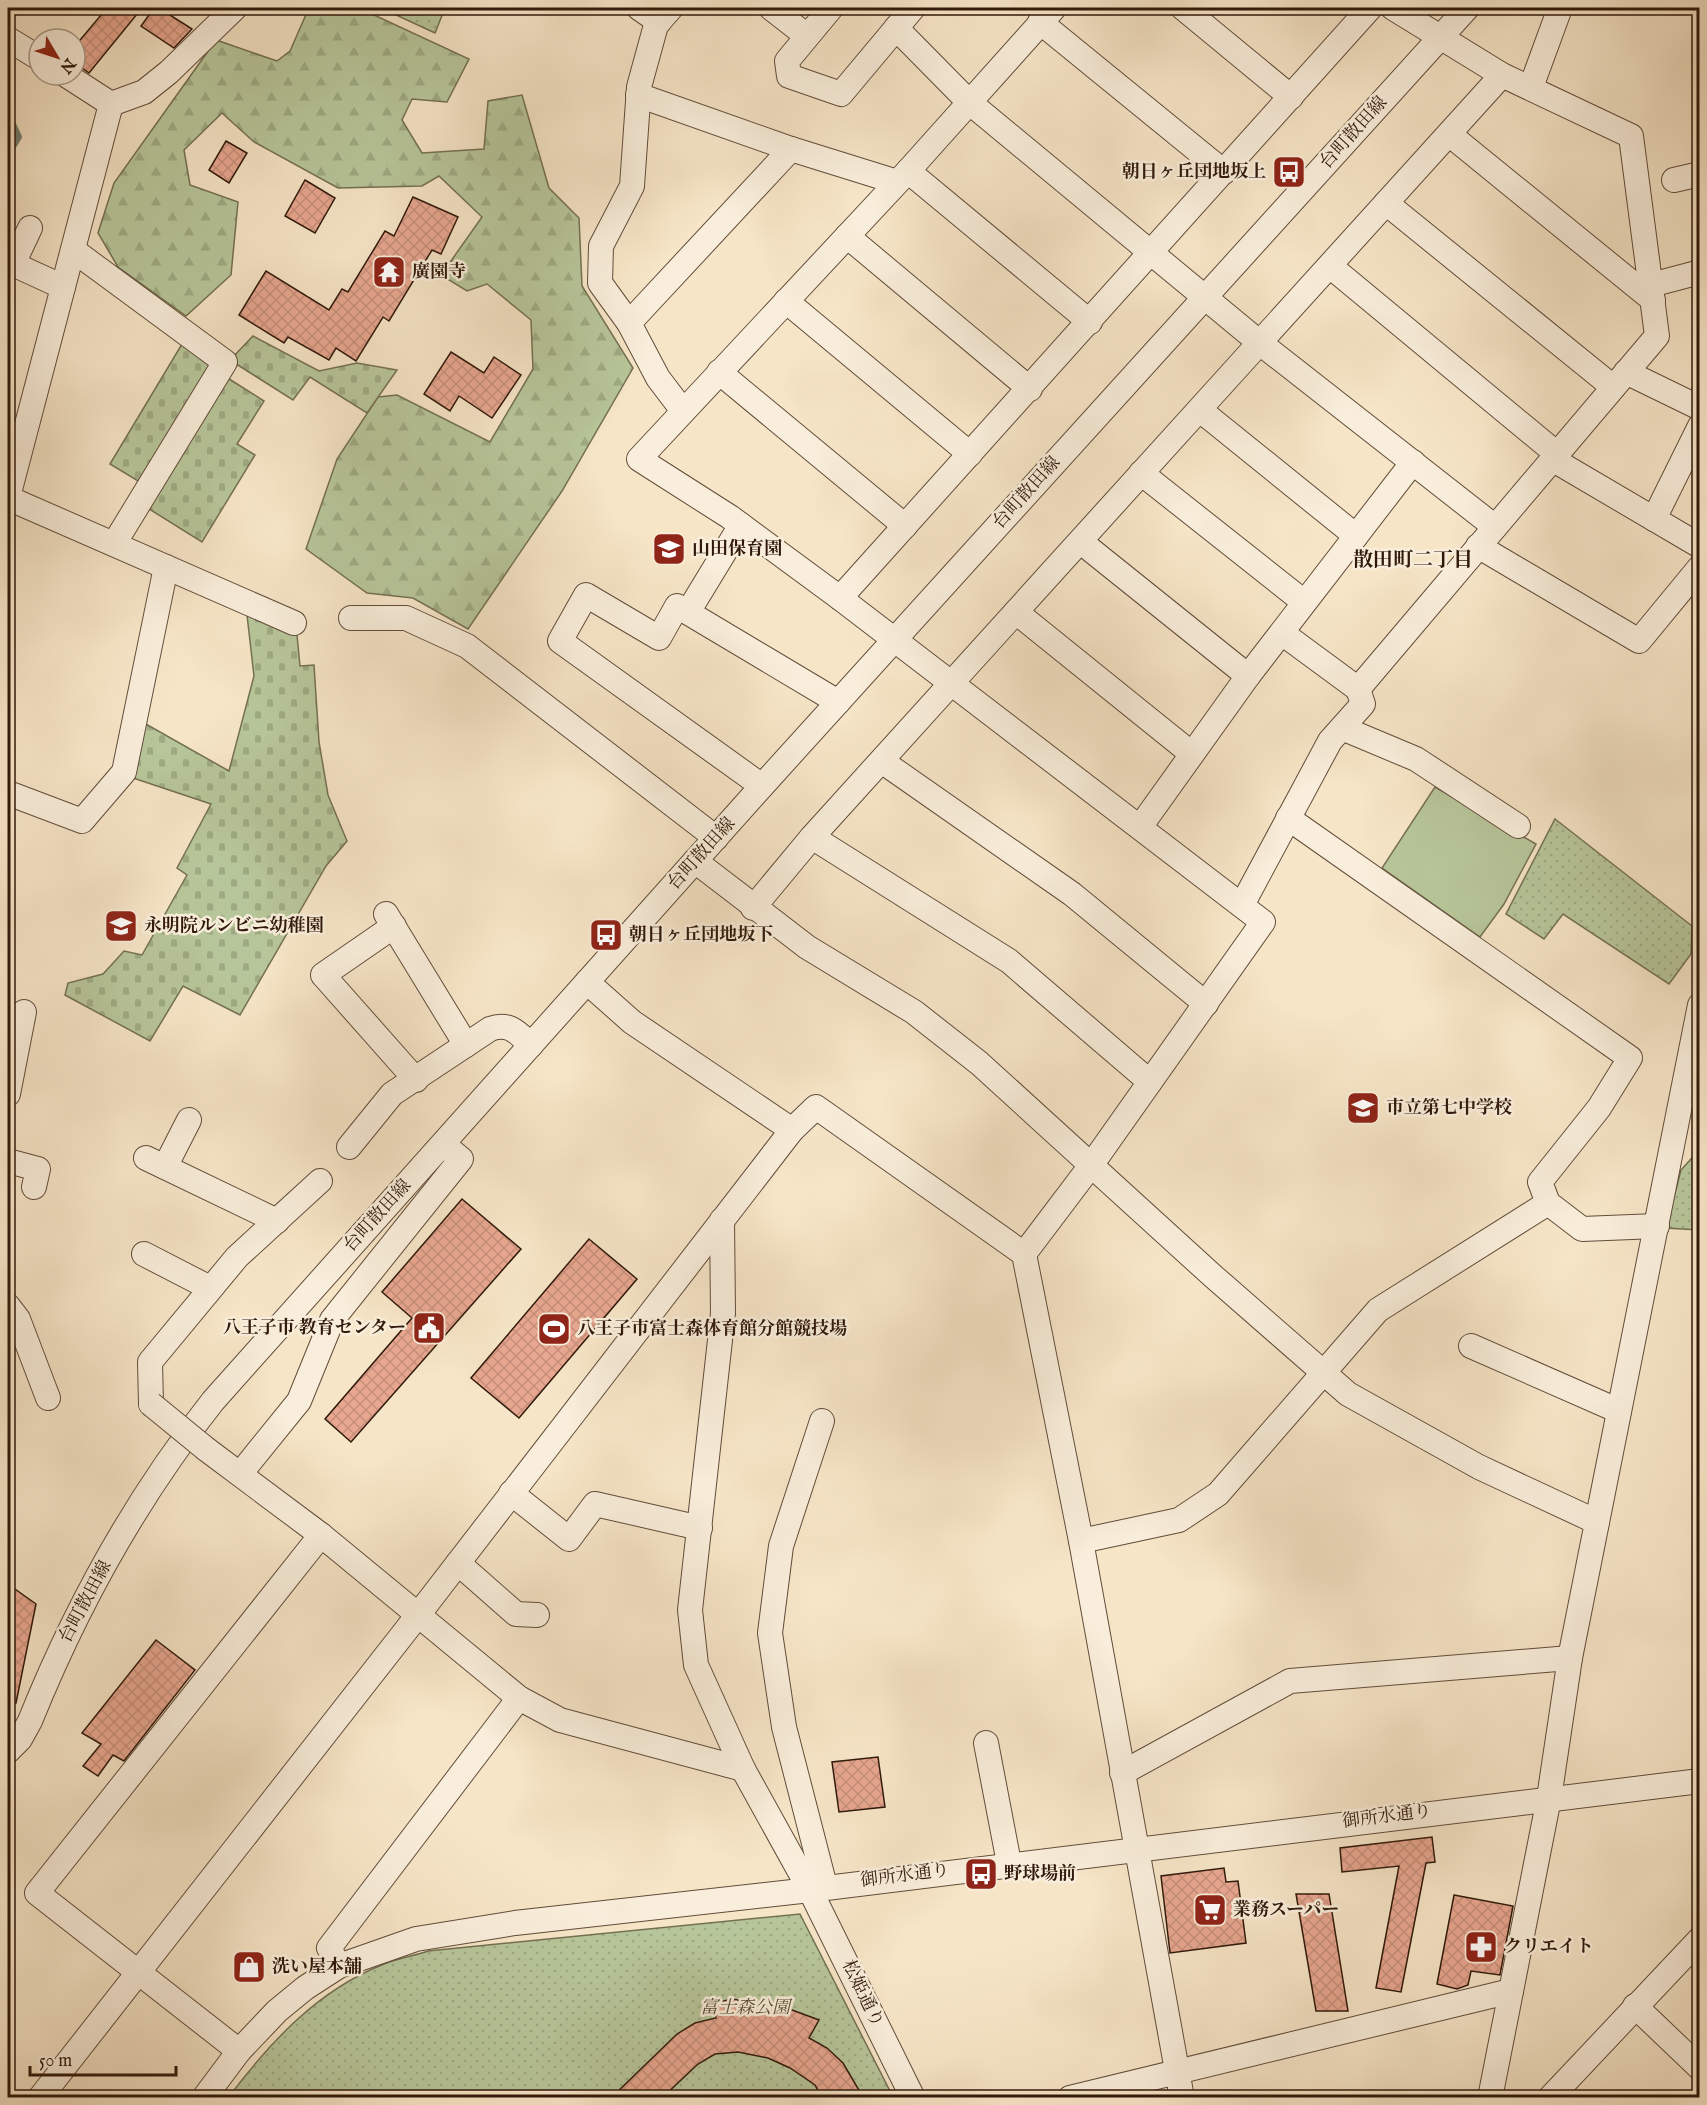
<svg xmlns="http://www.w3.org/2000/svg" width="1707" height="2105" font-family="'IM FELL English','Noto Serif JP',serif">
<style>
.grass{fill:#b7c69a;stroke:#747052;stroke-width:1.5}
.forest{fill:url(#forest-firs);stroke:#747052;stroke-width:1.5}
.cemetery{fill:url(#cemetery-stones);stroke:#747052;stroke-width:1.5}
.park{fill:url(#park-dots);stroke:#747052;stroke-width:1.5}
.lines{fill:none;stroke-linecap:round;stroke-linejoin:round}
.stream{stroke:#717d72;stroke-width:6}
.building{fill:url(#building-cross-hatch);stroke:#30190b;stroke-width:1.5}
.minor-casing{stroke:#624c3a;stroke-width:26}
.minor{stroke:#f9eedb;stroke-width:24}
.minor-bridge-casing{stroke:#624c3a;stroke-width:26;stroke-linecap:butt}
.minor-bridge{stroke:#f9eedb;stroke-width:24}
.labels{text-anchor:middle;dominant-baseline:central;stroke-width:5;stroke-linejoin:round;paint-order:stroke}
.street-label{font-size:18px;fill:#30190b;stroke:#f9eedb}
.poi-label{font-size:18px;font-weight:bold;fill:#30190b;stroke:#f9eedb;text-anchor:start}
.park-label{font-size:18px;font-style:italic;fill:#584d36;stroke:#f9eedb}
.neighbourhood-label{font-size:20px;font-weight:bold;fill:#30190b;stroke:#f9eedb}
</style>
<defs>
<pattern id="forest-firs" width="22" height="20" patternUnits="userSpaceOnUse" patternTransform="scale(1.5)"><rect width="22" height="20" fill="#b7c69a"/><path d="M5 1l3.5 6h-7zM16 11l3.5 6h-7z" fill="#9eaa83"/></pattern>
<pattern id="cemetery-stones" width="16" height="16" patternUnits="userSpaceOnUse" patternTransform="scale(1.5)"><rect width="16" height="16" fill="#b7c69a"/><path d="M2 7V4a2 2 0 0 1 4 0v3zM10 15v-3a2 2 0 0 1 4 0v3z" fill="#9eaa83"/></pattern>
<pattern id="park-dots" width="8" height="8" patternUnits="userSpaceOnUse" patternTransform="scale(1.5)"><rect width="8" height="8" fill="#b7c69a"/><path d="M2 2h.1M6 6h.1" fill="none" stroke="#9eaa83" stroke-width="1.8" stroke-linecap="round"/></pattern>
<pattern id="building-cross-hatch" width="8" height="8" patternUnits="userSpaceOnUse" patternTransform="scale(1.5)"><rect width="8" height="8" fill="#e8a790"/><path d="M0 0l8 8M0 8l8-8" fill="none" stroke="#c78f7b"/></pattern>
</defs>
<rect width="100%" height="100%" fill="#f6e5c7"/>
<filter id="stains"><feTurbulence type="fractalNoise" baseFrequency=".00333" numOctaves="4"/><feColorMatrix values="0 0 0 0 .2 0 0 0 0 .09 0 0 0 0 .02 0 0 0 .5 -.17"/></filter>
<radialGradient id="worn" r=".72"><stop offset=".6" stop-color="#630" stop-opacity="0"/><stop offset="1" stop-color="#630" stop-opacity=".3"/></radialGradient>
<!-- grass -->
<polygon class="grass" points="1435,787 1536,844 1504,904 1480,937 1382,868"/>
<!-- forest -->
<polygon class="forest" points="308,10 372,14 469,59 447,102 412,99 402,120 422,153 484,149 488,101 522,95 549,188 579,218 582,286 633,368 562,491 468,629 413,598 367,593 306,549 337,459 378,397 397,395 490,442 533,369 531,320 487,284 467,291 441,275 482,217 439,176 422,186 338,188 254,142 222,113 184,150 190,185 238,202 231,275 186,316 118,267 98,233 114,183 216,40 277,61 290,51"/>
<!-- cemetery -->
<g class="cemetery">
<polygon points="253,336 319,371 357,363 397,370 367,413 310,377 293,400 230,360"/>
<polygon points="182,344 215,364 143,484 110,464"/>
<polygon points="226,377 264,401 237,444 255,455 202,542 146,507"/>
<polygon points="247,615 297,635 300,666 314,665 319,742 328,795 347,841 326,866 240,1015 183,986 150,1041 65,995 68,983 103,974 124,951 142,955 187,875 177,868 211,804 130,777 144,723 229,771 254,676"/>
</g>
<!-- park -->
<g class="park">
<polygon points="381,8 445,8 435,33"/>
<polygon points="1555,819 1692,926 1691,954 1669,984 1563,914 1544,939 1506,914"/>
<polygon points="1699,1150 1699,1230 1666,1228 1681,1170"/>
<path d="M 800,1914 L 893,2097 L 228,2098 C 270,2042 318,1990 384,1964 C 398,1958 414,1956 428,1951 Z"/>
</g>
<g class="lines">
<!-- stream -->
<polyline class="stream" points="8,113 19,137 8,155"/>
</g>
<!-- building -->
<g class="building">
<polygon points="107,8 142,8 89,73 75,63 75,46"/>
<polygon points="154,8 159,8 192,29 174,48 141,26"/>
<polygon points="226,141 247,153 229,183 209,170"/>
<polygon points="305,180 335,198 315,233 285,216"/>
<polygon points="413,197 458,217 441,254 432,250 389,321 383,317 356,361 336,348 329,360 288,337 284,343 239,315 266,271 329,310 342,289 348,292 385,231 394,236"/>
<polygon points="451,352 484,373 494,357 521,375 492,418 459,396 450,411 424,394"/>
<polygon points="462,1199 521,1249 351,1442 325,1419 412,1318 382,1292"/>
<polygon points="589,1239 637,1279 519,1418 471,1378"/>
<polygon points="8,1584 36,1604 16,1703 8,1702"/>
<polygon points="156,1640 195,1670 124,1761 113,1755 98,1776 83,1766 101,1744 82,1733"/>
<polygon points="878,1757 885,1807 839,1812 832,1762"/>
<polygon points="1432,1837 1435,1862 1426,1863 1401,1992 1376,1988 1399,1866 1342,1872 1340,1848"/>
<polygon points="1224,1868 1226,1882 1238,1881 1246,1943 1170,1953 1161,1876"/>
<polygon points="1296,1894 1329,1894 1348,2011 1316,2011"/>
<polygon points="1454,1895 1513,1906 1500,1975 1471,1971 1468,1985 1457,1989 1437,1984"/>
<polygon points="732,1999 792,2010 819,2020 809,2038 827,2048 843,2063 863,2097 822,2097 815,2085 790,2068 768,2058 738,2052 715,2054 698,2064 663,2097 612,2097 677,2034 695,2023 716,2018 715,2003"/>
</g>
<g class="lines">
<!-- minor casing -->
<g class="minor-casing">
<g id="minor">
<polyline points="639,8 659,22"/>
<polyline points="671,8 656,25 639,87 632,186 601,246 600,283 629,323 658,378 683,411"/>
<polyline points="771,8 807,36"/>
<polyline points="831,8 787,61 789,76 841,94 913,8"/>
<polyline points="1183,8 1291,97"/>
<polyline points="1040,22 1224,172"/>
<polyline points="896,28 969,102 1260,343 1495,527"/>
<polyline points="8,39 39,58"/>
<polyline points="66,75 111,104"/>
<polyline points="1531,87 1560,8"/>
<polyline points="638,95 791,149 897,182"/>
<polyline points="111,104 144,92 169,72 235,8"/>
<polyline points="1449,134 1653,300"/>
<polyline points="908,171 1090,322"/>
<polyline points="1674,180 1700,174"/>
<polyline points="1386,203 1613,387"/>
<polyline points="30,228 13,264 63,287"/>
<polyline points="847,236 1030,389"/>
<polyline points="73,250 225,362 114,544"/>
<polyline points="1330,266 1557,454"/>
<polyline points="1651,285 1700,272"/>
<polyline points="786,301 970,454"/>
<polyline points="629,323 791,149"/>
<polyline points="719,372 905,526"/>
<polyline points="1626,372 1700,408"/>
<polyline points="1200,410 1356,536"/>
<polyline points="1552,459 1700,546"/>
<polyline points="1141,473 1304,602"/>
<polyline points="8,497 111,104"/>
<polyline points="8,498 294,623"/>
<polyline points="1654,519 1700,426"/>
<polyline points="1081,542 1248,676"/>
<polyline points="1478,546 1639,641 1700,567"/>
<polyline points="840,598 1370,8"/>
<polyline points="688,612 741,525"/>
<polyline points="1016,612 1192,754"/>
<polyline points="351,618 406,618 467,646 716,838"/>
<polyline points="1282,633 1358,689 1657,336 1631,136 1502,75 1393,8"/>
<polyline points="1342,728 1416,759 1518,826"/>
<polyline points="883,762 1072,894 1206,1004"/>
<polyline points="762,786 560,641 586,595 659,638 677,606 838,702"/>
<polyline points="8,793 82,821 124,772 166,567"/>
<polyline points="1288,818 1630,1058 1599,1108 1540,1182 1548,1203 1582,1229 1657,1226"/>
<polyline points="1140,827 1248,676 1413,462"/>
<polyline points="812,837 1009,961 1150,1082"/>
<polyline points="695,861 807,947 914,1012 979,1063 1214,1277 1348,1394 1479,1467 1597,1522"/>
<polyline points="1242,905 1330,741 1363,704 1358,689"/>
<polyline points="753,908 812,837 1502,75"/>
<polyline points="386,914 466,1045"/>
<polyline points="394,926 323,975 416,1080"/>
<polyline points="587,982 632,1022 792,1130"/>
<polyline points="8,1094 24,1012"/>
<path d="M 349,1147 L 392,1094 L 490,1029 C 509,1022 517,1032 531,1045"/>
<polyline points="146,1158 277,1221"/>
<polyline points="8,1161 38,1169 34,1187"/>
<polyline points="165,1167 189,1120"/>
<polyline points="722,1220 723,1313 690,1610 696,1665 743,1769 810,1890 913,2098"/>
<polyline points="144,1254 210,1288"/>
<polyline points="1024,1254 1092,1164 1263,922 840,598 730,517 639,459 908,171 1054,8"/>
<polyline points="8,1306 18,1319 48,1398"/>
<polyline points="1471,1346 1619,1411"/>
<polyline points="151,1404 150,1362 237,1257 320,1181"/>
<polyline points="822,1421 781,1546 770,1633 784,1727 825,1886"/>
<polyline points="206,1449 321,1535 519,1698 560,1720 743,1769"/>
<polyline points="240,1474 299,1401 332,1320 461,1159 443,1144"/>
<polyline points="511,1493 569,1539 595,1504 700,1528"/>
<polyline points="1081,1541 1179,1520 1218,1494 1378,1310 1548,1203"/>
<polyline points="458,1563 516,1614 537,1615"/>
<polyline points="986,1743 1009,1863"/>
<path d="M 8,1751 L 20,1739 L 30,1721 C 76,1607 136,1498 213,1401 L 762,786 L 1467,8"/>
<polyline points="1122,1773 1290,1681 1570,1658"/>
<polyline points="339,1966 329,1948 519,1698"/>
<polyline points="1635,2006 1700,2068"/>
<polyline points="239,2051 37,1893 321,1535"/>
<polyline points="40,2098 418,1615 792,1130 816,1107 1024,1254 1081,1541 1182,2098"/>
<polyline points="204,2098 239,2051 277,2011 305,1988 339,1966 416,1939 515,1923 810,1890 1700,1781"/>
<polyline points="1070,2098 1511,1991"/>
<polyline points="1490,2098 1549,1798 1570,1658 1700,1005"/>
<polyline points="1550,2098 1700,1939"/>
</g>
</g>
<!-- minor -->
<use href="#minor" class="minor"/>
<!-- minor-bridge casing -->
<g class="minor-bridge-casing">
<polyline id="minor-bridge" points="151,1404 206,1449"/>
</g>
<!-- minor-bridge -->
<use href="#minor-bridge" class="minor-bridge"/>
</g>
<!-- icons -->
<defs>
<g id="bus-square" transform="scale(1.725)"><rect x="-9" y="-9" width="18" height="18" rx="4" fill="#8f2418" stroke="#f9eedb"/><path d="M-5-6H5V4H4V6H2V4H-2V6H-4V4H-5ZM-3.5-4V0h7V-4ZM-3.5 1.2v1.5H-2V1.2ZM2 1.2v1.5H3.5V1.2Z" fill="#fff"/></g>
<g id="temple-square" transform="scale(1.725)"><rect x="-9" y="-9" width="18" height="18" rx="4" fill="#8f2418" stroke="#f9eedb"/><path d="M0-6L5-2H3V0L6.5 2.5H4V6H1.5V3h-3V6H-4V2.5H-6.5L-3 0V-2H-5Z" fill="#fff"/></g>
<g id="school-square" transform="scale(1.725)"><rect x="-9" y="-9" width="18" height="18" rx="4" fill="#8f2418" stroke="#f9eedb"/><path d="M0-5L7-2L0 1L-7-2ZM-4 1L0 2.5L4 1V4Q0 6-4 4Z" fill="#fff"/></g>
<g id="civic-square" transform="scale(1.725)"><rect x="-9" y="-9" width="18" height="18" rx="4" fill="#8f2418" stroke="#f9eedb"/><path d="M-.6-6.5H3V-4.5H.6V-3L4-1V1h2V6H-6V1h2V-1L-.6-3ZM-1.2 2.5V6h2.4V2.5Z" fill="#fff"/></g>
<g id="stadium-square" transform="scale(1.725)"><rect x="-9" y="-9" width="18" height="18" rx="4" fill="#8f2418" stroke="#f9eedb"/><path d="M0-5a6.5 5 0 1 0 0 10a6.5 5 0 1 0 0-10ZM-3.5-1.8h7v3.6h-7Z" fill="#fff"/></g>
<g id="supermarket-square" transform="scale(1.725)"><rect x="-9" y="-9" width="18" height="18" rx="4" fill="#8f2418" stroke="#f9eedb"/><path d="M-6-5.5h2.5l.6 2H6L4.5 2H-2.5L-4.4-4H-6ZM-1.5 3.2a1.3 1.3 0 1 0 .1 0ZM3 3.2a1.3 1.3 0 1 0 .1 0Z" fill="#fff"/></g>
<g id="pharmacy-square" transform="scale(1.725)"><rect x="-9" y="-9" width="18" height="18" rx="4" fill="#8f2418" stroke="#f9eedb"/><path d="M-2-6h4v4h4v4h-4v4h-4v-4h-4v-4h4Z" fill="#fff"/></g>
<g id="shop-square" transform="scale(1.725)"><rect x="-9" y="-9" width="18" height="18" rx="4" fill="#8f2418" stroke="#f9eedb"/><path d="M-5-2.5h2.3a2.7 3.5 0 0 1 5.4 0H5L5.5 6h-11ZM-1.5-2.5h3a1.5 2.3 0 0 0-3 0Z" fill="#fff"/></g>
</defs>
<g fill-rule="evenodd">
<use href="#bus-square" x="1289" y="172"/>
<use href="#temple-square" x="389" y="272"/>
<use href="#school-square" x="669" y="549"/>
<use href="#school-square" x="121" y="926"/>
<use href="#bus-square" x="606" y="935"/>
<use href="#school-square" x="1363" y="1108"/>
<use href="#civic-square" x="429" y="1328"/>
<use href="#stadium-square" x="554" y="1329"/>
<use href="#bus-square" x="981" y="1874"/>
<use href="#supermarket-square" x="1210" y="1910"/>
<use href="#pharmacy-square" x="1481" y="1947"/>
<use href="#shop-square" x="249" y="1967"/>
</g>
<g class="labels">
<!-- street labels -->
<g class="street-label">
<text transform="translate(1354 133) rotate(-48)">台町散田線</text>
<text transform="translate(1027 493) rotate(-48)">台町散田線</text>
<text transform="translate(702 854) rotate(-48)">台町散田線</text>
<text transform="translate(378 1216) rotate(-48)">台町散田線</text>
<text transform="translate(86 1602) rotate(-62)">台町散田線</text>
<text transform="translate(1387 1817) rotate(-7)">御所水通り</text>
<text transform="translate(905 1876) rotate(-7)">御所水通り</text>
<text transform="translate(862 1994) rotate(64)">松姫通り</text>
</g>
<!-- poi labels -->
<g class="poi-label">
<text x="1266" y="172" text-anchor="end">朝日ヶ丘団地坂上</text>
<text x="412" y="272">廣園寺</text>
<text x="692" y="549">山田保育園</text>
<text x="144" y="926">永明院ルンビニ幼稚園</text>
<text x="629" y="935">朝日ヶ丘団地坂下</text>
<text x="1386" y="1108">市立第七中学校</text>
<text x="406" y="1328" text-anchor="end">八王子市 教育センター</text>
<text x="577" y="1329">八王子市富士森体育館分館競技場</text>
<text x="1004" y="1874">野球場前</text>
<text x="1233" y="1910">業務スーパー</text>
<text x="1504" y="1947">クリエイト</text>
<text x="272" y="1967">洗い屋本舗</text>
</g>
<!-- park labels -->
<g class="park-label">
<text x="745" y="2008">富士森公園</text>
</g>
<!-- neighbourhood labels -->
<g class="neighbourhood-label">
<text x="1413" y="560">散田町二丁目</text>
</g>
</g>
<!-- margin -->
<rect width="1707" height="2105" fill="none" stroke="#f6e5c7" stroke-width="30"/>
<rect x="9" y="9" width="1689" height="2087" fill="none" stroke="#30190b" stroke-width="3"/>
<rect x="15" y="15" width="1677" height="2075" fill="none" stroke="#30190b" stroke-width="1.5"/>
<!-- north arrow -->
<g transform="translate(57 57) rotate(129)"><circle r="28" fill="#f9eedb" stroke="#a99988" stroke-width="1.5"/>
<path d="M0-4.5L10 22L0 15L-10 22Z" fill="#8f2418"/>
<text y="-9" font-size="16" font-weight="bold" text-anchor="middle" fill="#30190b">N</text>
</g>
<!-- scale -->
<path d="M30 2066v9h146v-9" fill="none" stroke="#30190b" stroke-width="3"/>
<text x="39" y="2066" font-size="18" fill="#30190b" stroke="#f9eedb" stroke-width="4.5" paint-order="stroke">50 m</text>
<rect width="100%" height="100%" filter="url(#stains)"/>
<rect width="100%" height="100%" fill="url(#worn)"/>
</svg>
